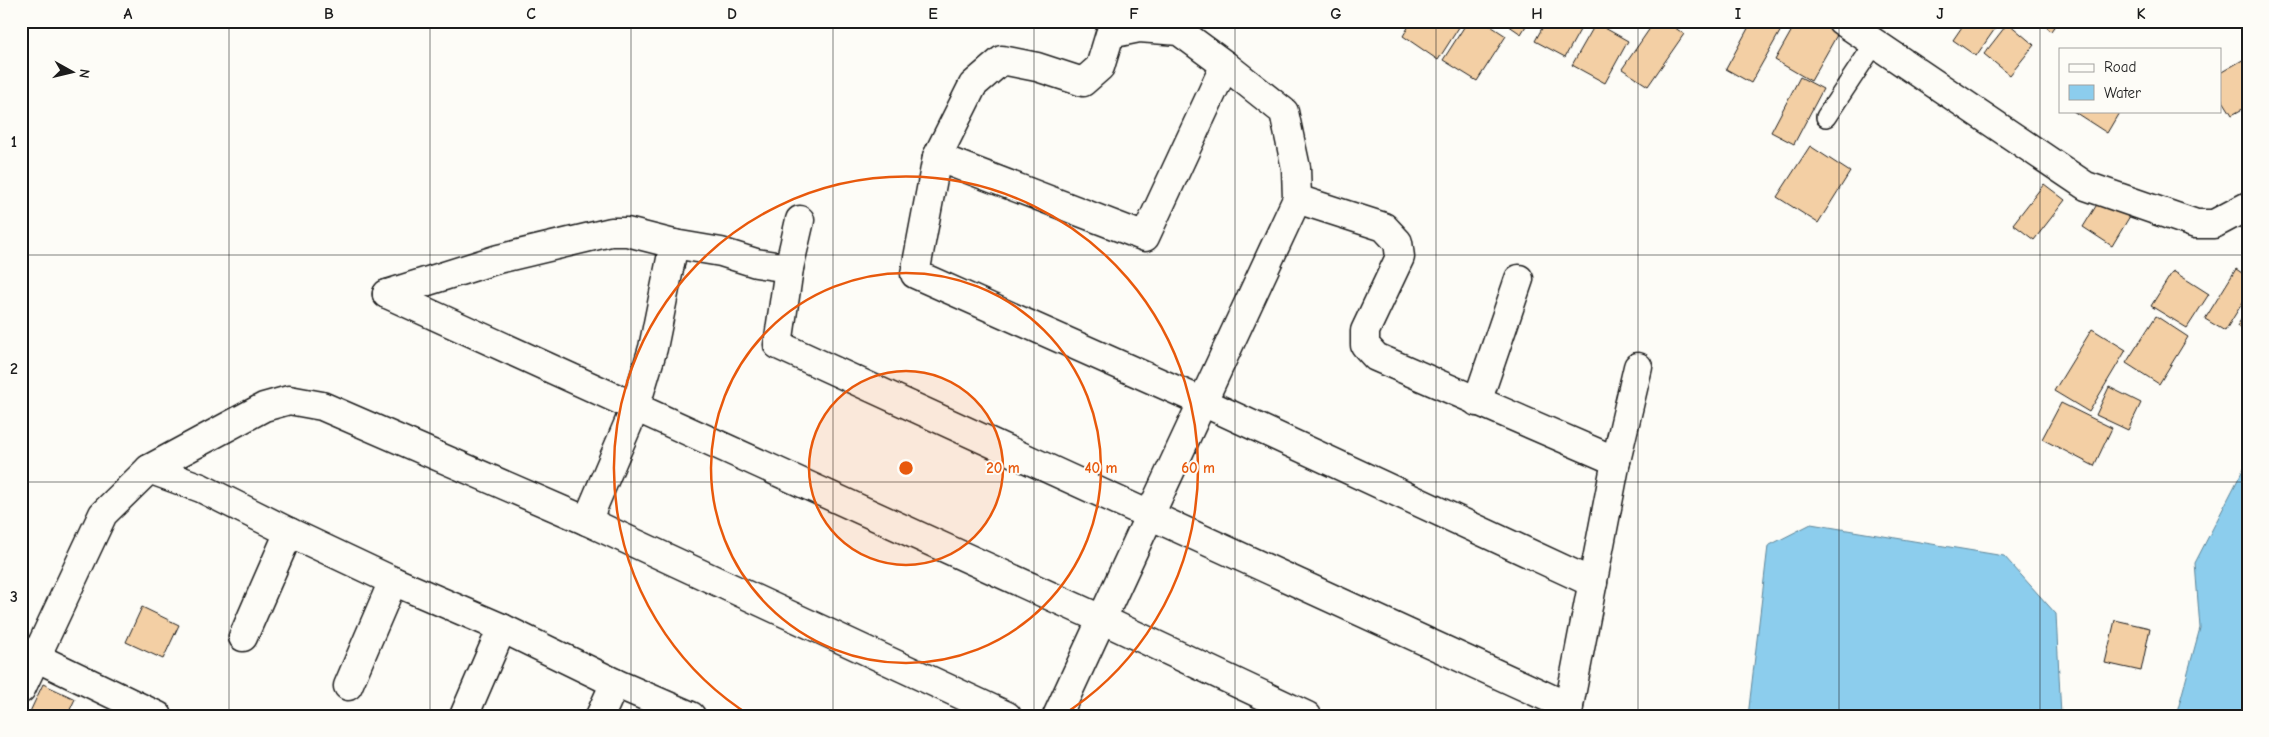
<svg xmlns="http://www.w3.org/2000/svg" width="2269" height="737" font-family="'Comic Neue',sans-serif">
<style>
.water{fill:#8ccded;stroke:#5f8699}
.building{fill:#f3cfa4;stroke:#1c1c1c}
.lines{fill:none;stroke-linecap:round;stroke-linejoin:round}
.service-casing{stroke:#1c1c1c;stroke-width:22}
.minor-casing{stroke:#1c1c1c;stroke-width:31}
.service{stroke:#fdfcf7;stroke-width:19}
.minor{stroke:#fdfcf7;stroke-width:28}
.grid{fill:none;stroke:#1c1c1c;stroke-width:1;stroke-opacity:0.55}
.ring{fill:none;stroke:#e8590c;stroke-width:2.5}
.centre{fill:#e8590c;stroke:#fdfcf7;stroke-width:2.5}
.ring-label{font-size:15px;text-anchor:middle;font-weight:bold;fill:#e8590c;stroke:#fdfcf7;stroke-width:4;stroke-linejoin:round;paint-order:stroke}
.neatline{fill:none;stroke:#1c1c1c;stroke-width:2}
.grid-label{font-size:16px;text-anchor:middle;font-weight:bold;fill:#1c1c1c}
</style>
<rect width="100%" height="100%" fill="#fdfcf7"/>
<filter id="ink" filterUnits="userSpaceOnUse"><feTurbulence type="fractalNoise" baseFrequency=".02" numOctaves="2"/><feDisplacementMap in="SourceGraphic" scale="10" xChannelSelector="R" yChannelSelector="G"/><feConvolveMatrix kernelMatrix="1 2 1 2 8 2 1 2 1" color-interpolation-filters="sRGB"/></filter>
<g filter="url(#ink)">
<!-- water -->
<g class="water">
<polygon points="2248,460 2248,716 2176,716 2200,628 2195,563"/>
<polygon points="1811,524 2004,556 2056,614 2061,716 1748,716 1768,546"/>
</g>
<!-- building -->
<g class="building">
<polygon points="1412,21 1463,21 1438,60 1403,36"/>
<polygon points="1468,21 1483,21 1506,36 1477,81 1443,60"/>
<polygon points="1502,21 1529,21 1521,34"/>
<polygon points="1546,21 1585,21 1565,57 1535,41"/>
<polygon points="1655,21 1665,21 1684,34 1648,86 1622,69"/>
<polygon points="1752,21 1786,21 1751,83 1726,69"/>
<polygon points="1797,21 1830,21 1841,28 1811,81 1775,60"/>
<polygon points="1966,21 1999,23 1976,56 1953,40"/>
<polygon points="2038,21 2058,21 2051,31"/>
<polygon points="1596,23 1628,41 1605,83 1572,65"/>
<polygon points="2008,23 2034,45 2010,75 1984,54"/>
<polygon points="2246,58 2248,62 2248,106 2232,115 2220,96 2220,73"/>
<polygon points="1800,77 1823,89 1794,144 1771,132"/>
<polygon points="2073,111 2120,111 2107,133"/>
<polygon points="1810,146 1850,172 1818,223 1777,197"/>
<polygon points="2044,184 2065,200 2034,240 2013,224"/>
<polygon points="2101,198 2130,216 2112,246 2083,227"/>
<polygon points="2236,269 2248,277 2248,294 2225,331 2205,319"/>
<polygon points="2173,271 2209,294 2187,328 2151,306"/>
<polygon points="2248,309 2248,333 2237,326"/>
<polygon points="2156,316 2188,337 2159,384 2126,363"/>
<polygon points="2092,329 2126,350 2089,412 2054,391"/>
<polygon points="2109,387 2141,403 2128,430 2096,415"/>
<polygon points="2061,403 2112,428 2094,466 2042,439"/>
<polygon points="142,607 179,625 163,659 126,642"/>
<polygon points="2115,620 2150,628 2141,671 2105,663"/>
<polygon points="43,684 75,699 67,716 28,716"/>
</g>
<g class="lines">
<!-- service casing -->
<g class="service-casing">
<polyline id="service" points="1826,117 1875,43"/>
</g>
<!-- minor casing -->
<g class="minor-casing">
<g id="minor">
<polyline points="1842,21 2086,186 2196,224 2214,224 2248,206"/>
<polyline points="937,157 1145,237 1225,65"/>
<polyline points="1297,199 1384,227 1398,242 1400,257 1365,331 1365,345 1376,357 1616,461"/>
<polyline points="800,220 789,268 778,345 1569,707"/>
<polyline points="387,294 1101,619 1307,716"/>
<polyline points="387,294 498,259 611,232 627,232 674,244 721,252 756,263 789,268"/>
<polyline points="1477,402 1519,279"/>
<polyline points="149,469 201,488 289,532 393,581 502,628 615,683 691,716"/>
<polyline points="587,521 635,408 653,348 674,244"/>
<polyline points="243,637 289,532"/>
<polyline points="21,650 158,716"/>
<polyline points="348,686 393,581"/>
<polyline points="21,689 103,514 149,469 264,407 289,400 322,406 587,521 1007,716"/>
<polyline points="464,716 502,628"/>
<polyline points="600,716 615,683"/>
<path d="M 1057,716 C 1136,543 1217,372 1297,199 L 1296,168 L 1284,112 L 1225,65 L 1179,31 L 1139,28 L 1110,34 L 1100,67 L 1083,82 L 1037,67 L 1002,60 L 973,85 L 937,157 L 915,274 L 1203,402 L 1593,583"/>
<polyline points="1567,716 1616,461 1638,367"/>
</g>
</g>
<!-- service -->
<use href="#service" class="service"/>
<!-- minor -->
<use href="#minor" class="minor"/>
</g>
</g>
<!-- grid -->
<path class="grid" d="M 229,21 L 229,716M 430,21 L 430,716M 631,21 L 631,716M 833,21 L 833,716M 1034,21 L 1034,716M 1235,21 L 1235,716M 1436,21 L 1436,716M 1638,21 L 1638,716M 1839,21 L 1839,716M 2040,21 L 2040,716M 21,255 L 2248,255M 21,482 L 2248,482"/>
<!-- distance rings -->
<circle cx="906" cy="468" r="97" fill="#e8590c" fill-opacity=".12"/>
<g class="ring">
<circle cx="906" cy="468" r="97"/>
<circle cx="906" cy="468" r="195"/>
<path d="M751 716A292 292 0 1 1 1061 716"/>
</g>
<circle cx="906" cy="468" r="8" class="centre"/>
<g class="ring-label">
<text x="1003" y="473">20 m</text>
<text x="1101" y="473">40 m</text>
<text x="1198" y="473">60 m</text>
</g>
<!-- margin -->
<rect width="2269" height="737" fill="none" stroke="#fdfcf7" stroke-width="55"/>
<!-- legend -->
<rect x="2059" y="48" width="162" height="65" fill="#fdfcf7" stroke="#a3a29f"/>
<rect x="2069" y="64" width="25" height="8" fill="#fdfcf7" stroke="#a3a29f"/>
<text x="2104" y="72" font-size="15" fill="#1c1c1c">Road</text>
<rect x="2069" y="85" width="25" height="15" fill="#8ccded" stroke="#a3a29f"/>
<text x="2104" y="98" font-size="15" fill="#1c1c1c">Water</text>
<!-- north arrow -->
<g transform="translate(72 72) rotate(98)" stroke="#fdfcf7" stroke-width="4" paint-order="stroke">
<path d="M0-4L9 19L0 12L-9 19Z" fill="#1c1c1c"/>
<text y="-8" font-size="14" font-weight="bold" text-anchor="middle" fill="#1c1c1c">N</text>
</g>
<rect x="28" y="28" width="2214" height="682" class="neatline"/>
<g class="grid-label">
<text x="128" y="19">A</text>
<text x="329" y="19">B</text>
<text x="531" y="19">C</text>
<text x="732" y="19">D</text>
<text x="933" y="19">E</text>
<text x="1134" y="19">F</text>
<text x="1336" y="19">G</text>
<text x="1537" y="19">H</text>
<text x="1738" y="19">I</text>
<text x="1940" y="19">J</text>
<text x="2141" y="19">K</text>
<text x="14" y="147">1</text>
<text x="14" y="374">2</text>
<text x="14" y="602">3</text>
</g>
</svg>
